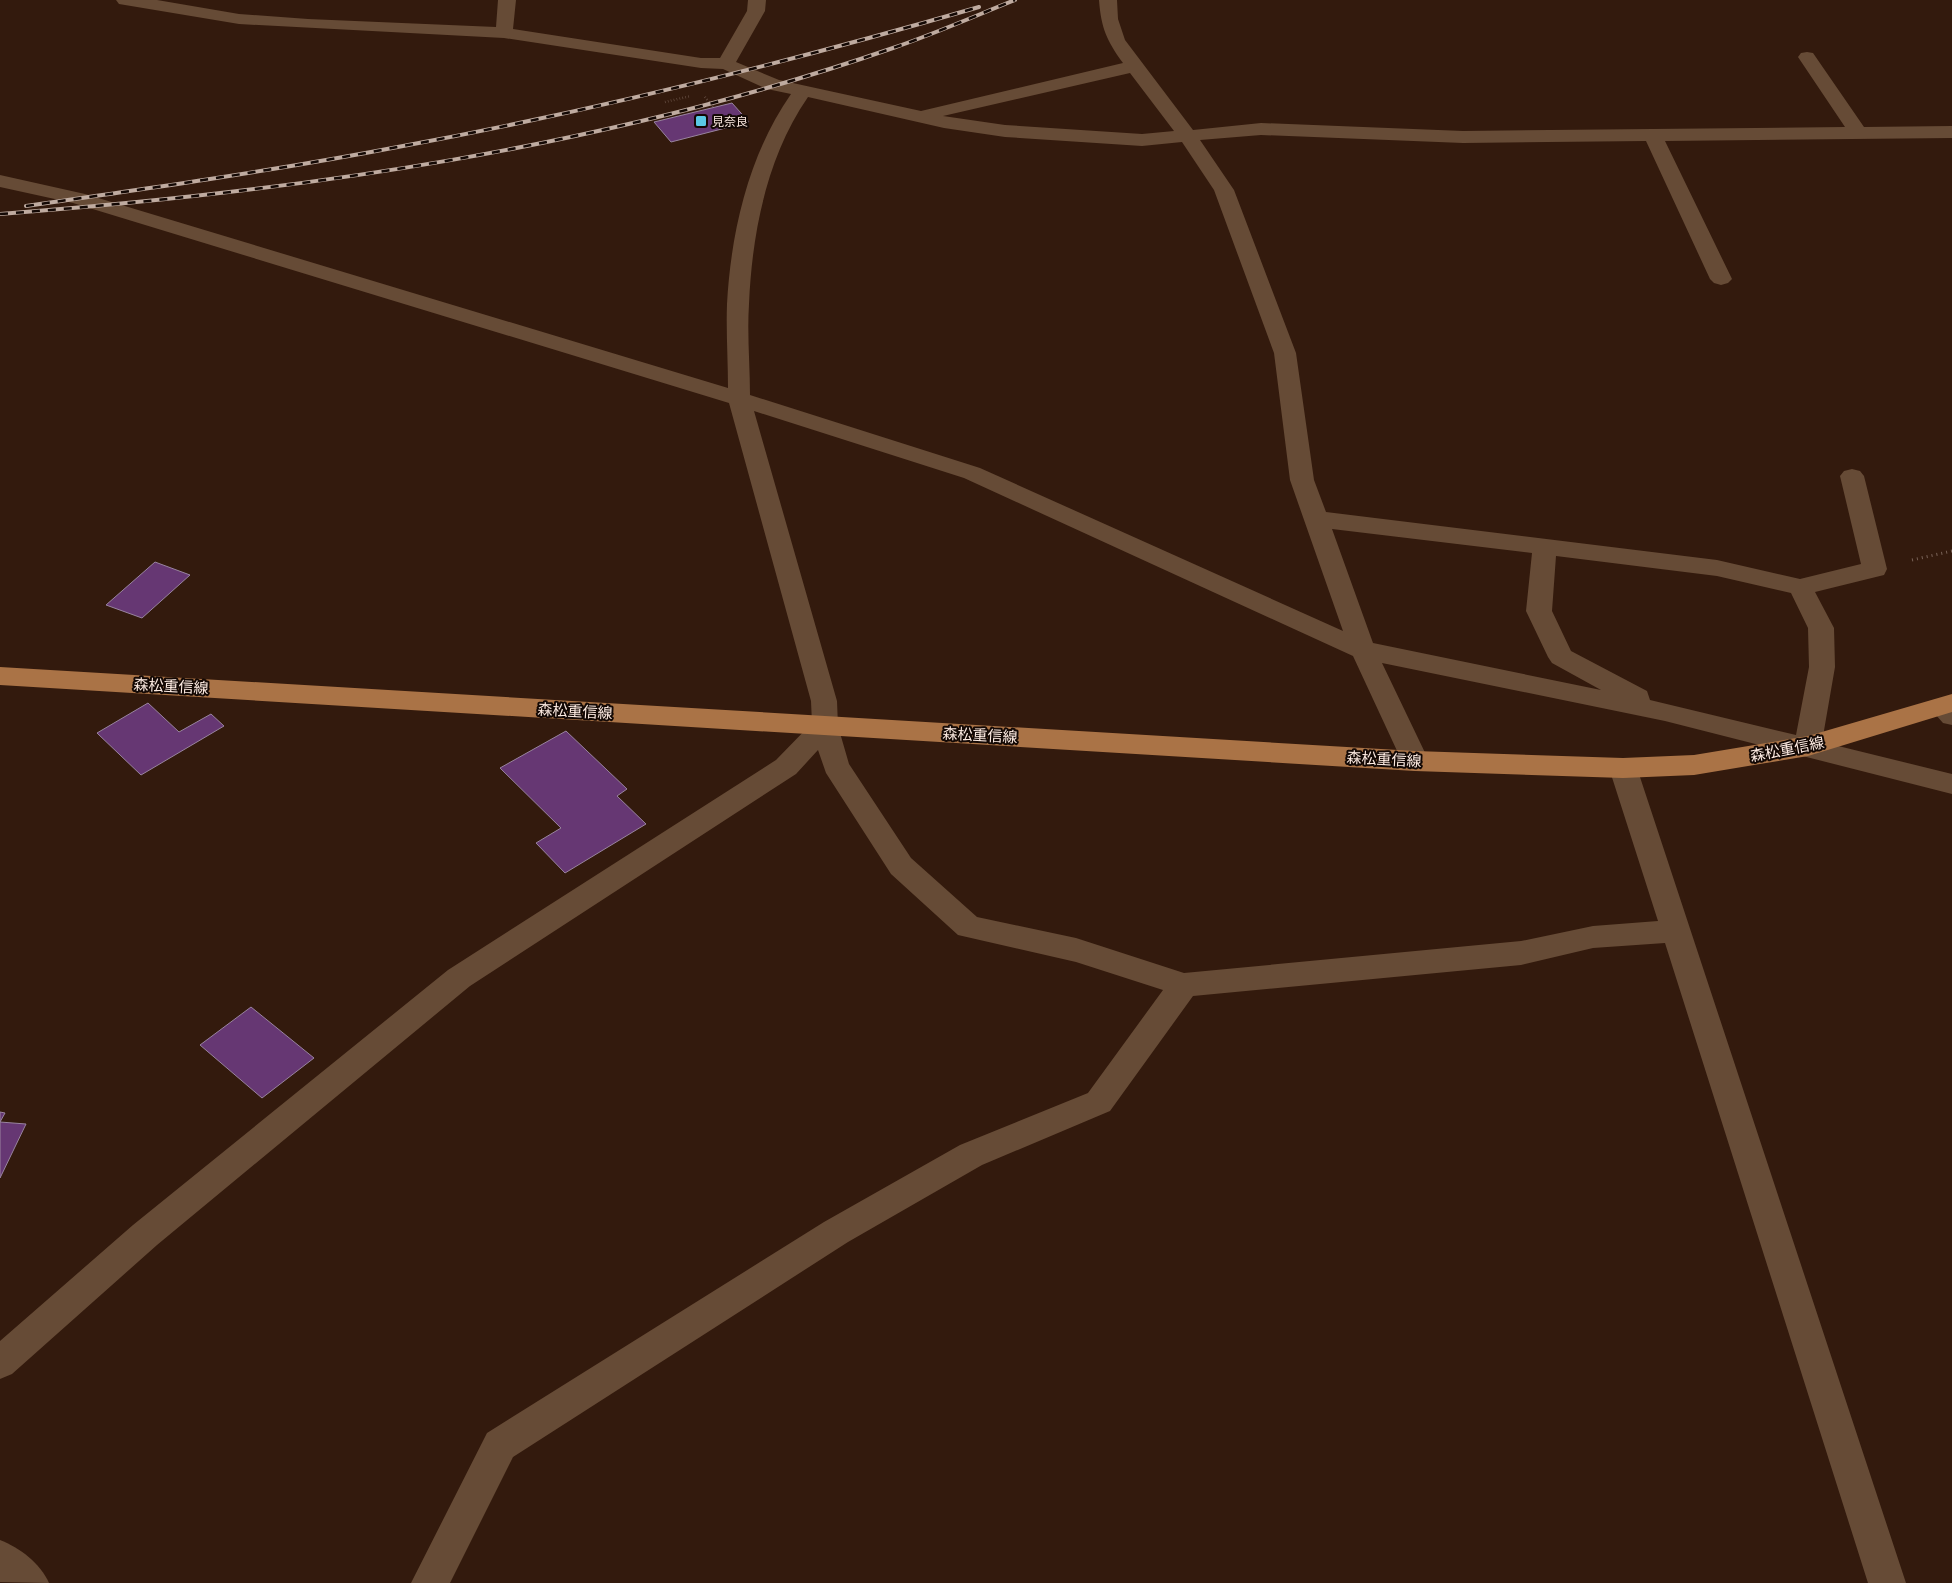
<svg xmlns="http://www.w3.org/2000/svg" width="1952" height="1583" font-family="Ubuntu,'Noto Sans JP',sans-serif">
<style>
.building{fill:#663773;stroke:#99849f}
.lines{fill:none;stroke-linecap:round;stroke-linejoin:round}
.path-far1{stroke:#796257;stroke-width:2.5;stroke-dasharray:0.5 2.5;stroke-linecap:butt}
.path{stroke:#796257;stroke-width:3;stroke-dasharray:1 4;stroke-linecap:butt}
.minor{fill:#664b36;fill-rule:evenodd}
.major{fill:#aa7346;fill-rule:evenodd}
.rail-casing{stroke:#bfaba0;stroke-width:4}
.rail{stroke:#130804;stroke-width:2.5;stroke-dasharray:8;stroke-linecap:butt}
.poi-dot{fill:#5ac8e5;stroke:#130804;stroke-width:2}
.labels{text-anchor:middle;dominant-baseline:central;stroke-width:4;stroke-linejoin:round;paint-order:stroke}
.far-poi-label{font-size:12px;fill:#fdebe2;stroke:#130804;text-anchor:start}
.street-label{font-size:15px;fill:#fdebe2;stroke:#130804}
</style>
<rect width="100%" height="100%" fill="#331a0d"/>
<!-- building -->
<g class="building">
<polygon points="732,103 749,122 671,142 654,122"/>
<polygon points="155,562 190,575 142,618 106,605"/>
<polygon points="148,703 179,732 211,714 224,726 141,775 97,733"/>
<polygon points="566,731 627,789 617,796 646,824 565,873 536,843 561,828 500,768"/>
<polygon points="251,1007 314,1058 262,1098 200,1045"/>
<polygon points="0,1112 5,1113 0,1122 26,1124 0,1178"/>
</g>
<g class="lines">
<!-- path-far1 -->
<g class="path-far1">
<polyline points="705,97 714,108"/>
<polyline points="665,102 691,96"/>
</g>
<!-- path -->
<polyline class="path" points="1912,560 1952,551"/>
<!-- minor -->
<g class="minor">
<path d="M 116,0 L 157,0 L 239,14 L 308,19 L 496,27 L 498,0 L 516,0 L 513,29 L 701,58 L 720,58 L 747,11 L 748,0 L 766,0 L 765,11 L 736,62 L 779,80 L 921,111 L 1123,63 C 1107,41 1101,28 1099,0 L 1117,0 L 1118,19 L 1125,40 L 1193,130 L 1261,123 L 1463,131 L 1845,127 L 1798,57 L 1801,53 L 1807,52 L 1813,53 L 1864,127 L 1952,126 L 1952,138 L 1665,141 L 1732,279 L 1728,283 L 1721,285 L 1714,283 L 1710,279 L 1646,141 L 1463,143 L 1261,135 L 1200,140 L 1234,190 L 1296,353 L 1314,480 L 1326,512 L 1717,560 L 1800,579 L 1861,564 L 1840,476 L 1844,471 L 1852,469 L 1860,471 L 1864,476 L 1887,569 L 1884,575 L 1815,592 L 1834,628 L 1835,667 L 1822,742 L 1952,774 L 1952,794 L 1665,721 L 1382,663 L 1429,761 L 1425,768 L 1415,771 L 1405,768 L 1353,656 L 964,478 L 754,411 L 837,701 L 838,726 L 849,764 L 911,858 L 977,917 L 1076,938 L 1184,973 L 1521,941 L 1593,926 L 1658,921 L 1609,768 L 1613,761 L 1623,758 L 1633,761 L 1637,768 L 1906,1583 L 1868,1583 L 1665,943 L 1593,948 L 1521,965 L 1193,996 L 1110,1111 L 982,1165 L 848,1242 L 513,1457 L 450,1583 L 411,1583 L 487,1433 L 824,1222 L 960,1145 L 1088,1093 L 1163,990 L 1076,962 L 958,935 L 891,874 L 826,773 L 818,750 L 796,774 L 470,986 L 157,1245 L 12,1374 L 0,1379 L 0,1341 L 133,1225 L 448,970 L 776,760 L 812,723 L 811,701 L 729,403 L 73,203 L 0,187 L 0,175 L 85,194 L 728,388 C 728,360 726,332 727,304 C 731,231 749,154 791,94 L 767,89 L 723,69 L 701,68 L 504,38 L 239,24 L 119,4 ZM 1130,73 L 1174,131 L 1142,134 L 1005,125 L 943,116 ZM 808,97 L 944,128 L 1005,137 L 1142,146 L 1182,142 L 1214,190 L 1274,353 L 1290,480 L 1343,631 L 980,468 L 750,395 C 750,365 747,334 749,304 C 752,233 767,156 808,97 ZM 1332,529 L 1532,553 L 1526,611 L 1548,657 L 1552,663 L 1601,690 L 1373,643 ZM 1556,556 L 1717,576 L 1791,593 L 1808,628 L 1809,667 L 1796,735 L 1650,700 L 1647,691 L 1571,651 L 1552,611 Z"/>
<polygon points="1942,698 1952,701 1952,725 1943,723 1929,707 1933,700"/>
<path d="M 0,1540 C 20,1548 40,1563 49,1583 L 0,1582 Z"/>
</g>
<!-- major -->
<polygon class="major" points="0,667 1415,751 1623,758 1694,755 1808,736 1952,694 1952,712 1808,756 1694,775 1623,778 1415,771 0,685"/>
<!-- rail casing -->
<g class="rail-casing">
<g id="rail">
<path d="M 26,206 C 152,188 278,170 403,146 C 598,110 789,62 979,7"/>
<path d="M 0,214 C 303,191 605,148 893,48 C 934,34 975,16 1015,0"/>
</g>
</g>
<!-- rail -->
<use href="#rail" class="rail"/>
</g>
<!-- markers -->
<rect class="poi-dot" x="695" y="115" width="12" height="12" rx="2.5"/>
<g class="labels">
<!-- far-poi labels -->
<g class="far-poi-label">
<text x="712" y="121">見奈良</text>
</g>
<!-- street labels -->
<g class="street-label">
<text transform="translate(171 686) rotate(3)">森松重信線</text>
<text transform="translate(575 711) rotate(3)">森松重信線</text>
<text transform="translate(980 735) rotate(3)">森松重信線</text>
<text transform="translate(1787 749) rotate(-11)">森松重信線</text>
<text transform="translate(1384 759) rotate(3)">森松重信線</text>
</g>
</g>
</svg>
